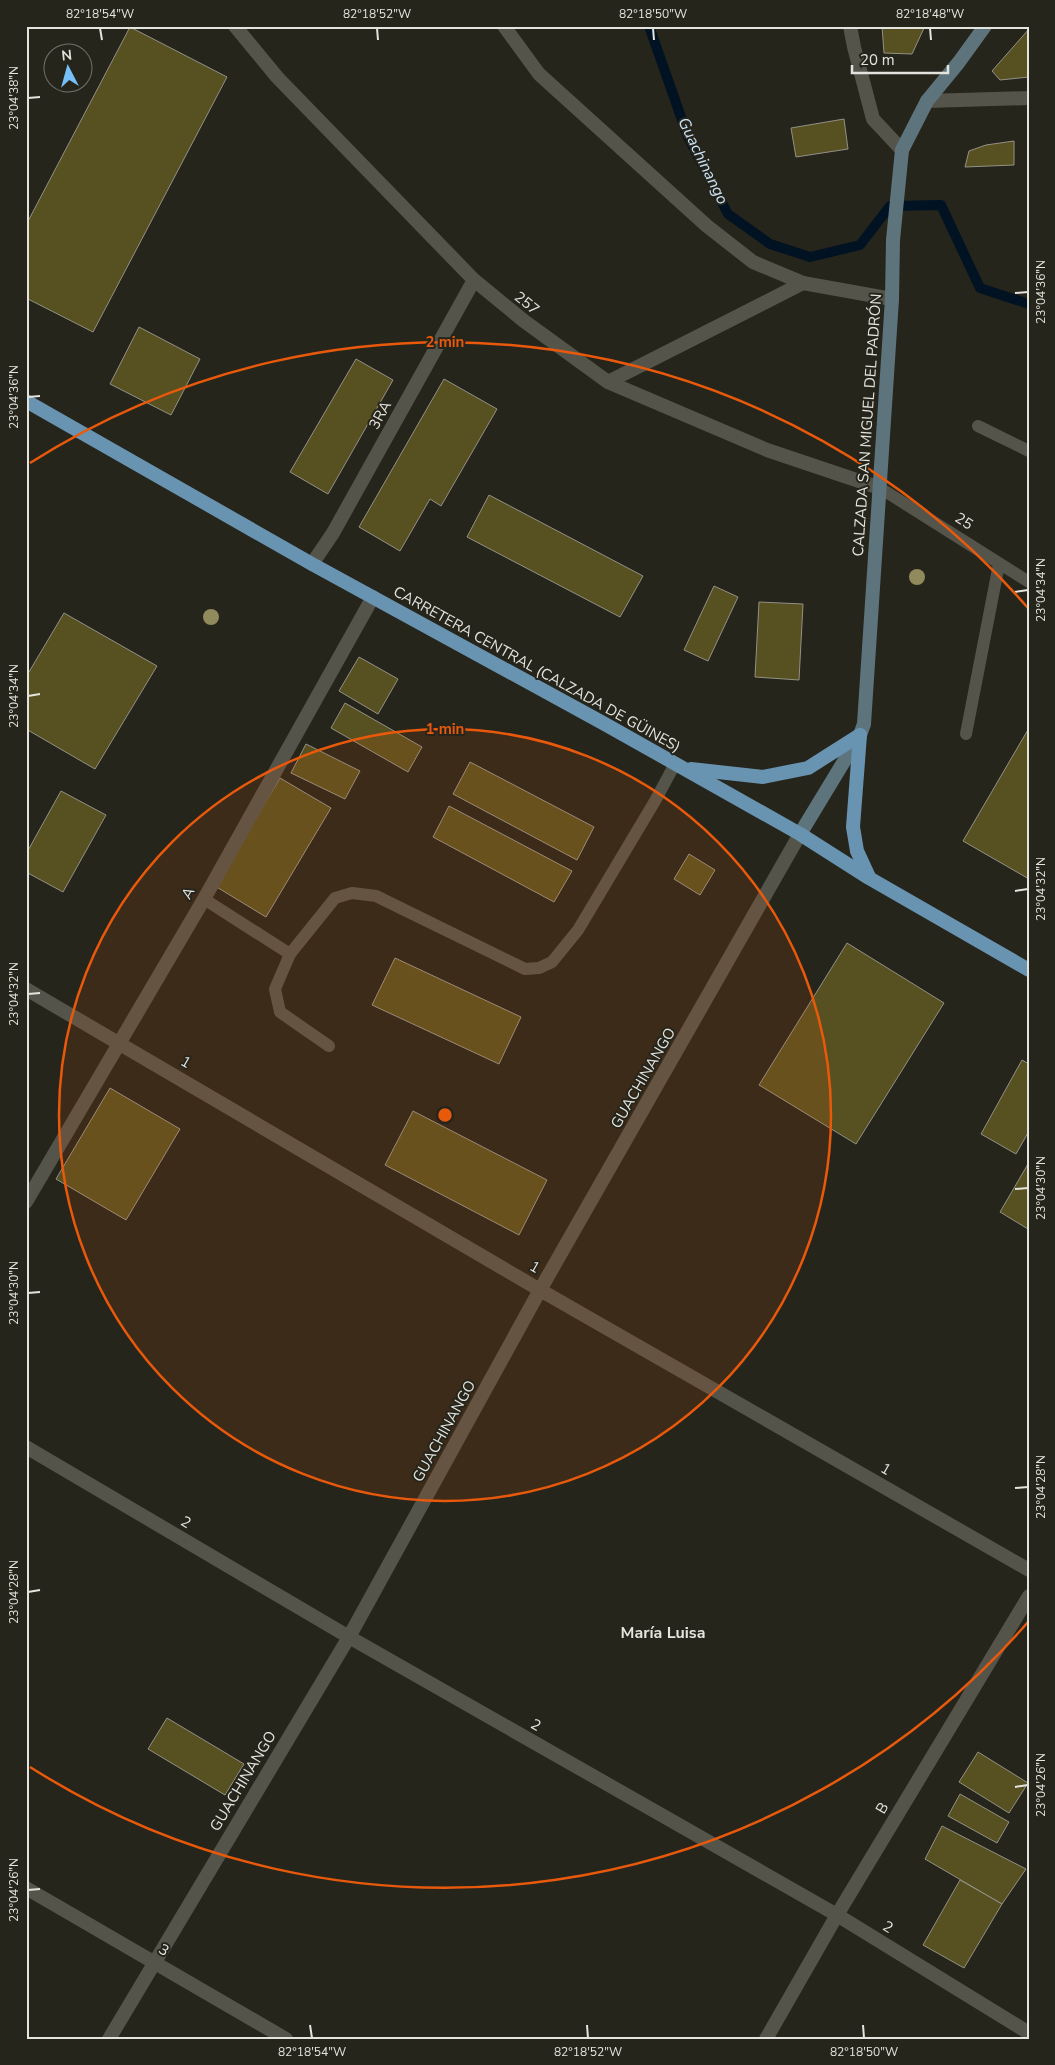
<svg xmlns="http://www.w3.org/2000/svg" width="1055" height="2065" font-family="'Nunito Sans',sans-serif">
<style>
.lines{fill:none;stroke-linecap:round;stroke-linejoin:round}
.stream{stroke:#011322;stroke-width:10}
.building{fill:#575020;stroke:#939187}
.service{stroke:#55544a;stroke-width:12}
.minor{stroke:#55544a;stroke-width:14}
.tertiary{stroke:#55544a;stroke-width:14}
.secondary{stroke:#5e747d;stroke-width:14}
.primary{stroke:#6894b1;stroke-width:14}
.tree{fill:#918a5c}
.ticks{fill:none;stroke:#e4e4de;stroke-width:2}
.ring{fill:none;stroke:#e8590c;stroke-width:2.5}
.labels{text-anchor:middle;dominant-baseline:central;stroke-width:4;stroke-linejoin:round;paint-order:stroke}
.street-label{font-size:15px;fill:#e4e4de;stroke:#26251c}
.water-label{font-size:16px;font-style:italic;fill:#cbe4f8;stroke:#26251c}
.neighbourhood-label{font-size:16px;font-weight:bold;fill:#e4e4de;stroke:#26251c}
.centre{fill:#e8590c;stroke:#26251c;stroke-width:2.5}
.ring-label{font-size:15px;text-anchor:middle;font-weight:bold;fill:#e8590c;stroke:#26251c;stroke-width:4;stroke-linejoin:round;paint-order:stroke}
.neatline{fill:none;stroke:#e4e4de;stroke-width:2}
.ticks-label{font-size:12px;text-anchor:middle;fill:#e4e4de}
</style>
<rect width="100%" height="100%" fill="#26251c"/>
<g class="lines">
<!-- stream -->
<polyline class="stream" points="649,26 688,137 728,214 770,244 810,257 860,245 890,206 941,205 980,288 1029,304"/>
</g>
<!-- building -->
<g class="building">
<polygon points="882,26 925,26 912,54 884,53"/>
<polygon points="130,27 227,77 93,332 26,298 26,225"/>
<polygon points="1029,29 1029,77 1000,80 992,71"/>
<polygon points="844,119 848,149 796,157 791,128"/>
<polygon points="1014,141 1014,165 965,167 969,151 986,145"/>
<polygon points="139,327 200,359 171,415 110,384"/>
<polygon points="356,359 393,380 328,494 290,472"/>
<polygon points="444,379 497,409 441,506 430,499 400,551 359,527"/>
<polygon points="489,495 643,576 620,617 467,537"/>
<polygon points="714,586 738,597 708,661 684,650"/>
<polygon points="759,602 803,604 799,680 755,677"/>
<polygon points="64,613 157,666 95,769 26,729 26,677"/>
<polygon points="359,657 398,679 378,714 339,691"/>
<polygon points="345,703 422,747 408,772 331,728"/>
<polygon points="1029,728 1029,879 963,841"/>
<polygon points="306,744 360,771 345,799 291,773"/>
<polygon points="470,762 594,827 577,860 453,794"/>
<polygon points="280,778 331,808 266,917 215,886"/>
<polygon points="61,791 106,815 63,892 26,872 26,854"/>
<polygon points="449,806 572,871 554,902 433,837"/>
<polygon points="689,854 715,870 700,895 674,879"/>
<polygon points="847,943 944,1003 856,1144 759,1085"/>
<polygon points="395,958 521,1017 499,1064 372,1005"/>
<polygon points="1022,1060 1029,1064 1029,1131 1016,1154 981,1134"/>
<polygon points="110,1088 180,1129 126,1220 56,1179"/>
<polygon points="413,1111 547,1180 519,1235 385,1165"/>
<polygon points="1028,1164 1029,1228 1028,1229 1000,1212"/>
<polygon points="167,1718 244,1764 225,1795 148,1749"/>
<polygon points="978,1752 1028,1783 1009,1813 959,1782"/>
<polygon points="960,1794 1009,1822 997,1843 948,1816"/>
<polygon points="942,1826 1026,1869 1002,1904 925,1859"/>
<polygon points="960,1880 1002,1904 964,1968 923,1945"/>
</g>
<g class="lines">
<!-- service -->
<g class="service">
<polyline points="978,426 1029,451"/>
<polyline points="880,488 1029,582"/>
<polyline points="966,734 999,564"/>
<polyline points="204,899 290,954"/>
<polyline points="329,1046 280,1012 275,989 290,954 335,898 352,893 376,896 525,969 539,968 552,962 578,930 655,801 675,764"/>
</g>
<!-- minor -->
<g class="minor">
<polyline points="235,26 277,77 474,280 524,321 608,382 767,450 880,488"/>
<polyline points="504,26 539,74 707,226 753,262 803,283 892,299"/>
<polyline points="850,26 854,47 873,119 902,150"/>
<polyline points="608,382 803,283"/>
<polyline points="312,564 333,533 474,280"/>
<polyline points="26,989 540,1290 1029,1570"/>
<polyline points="26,1202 204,899 373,597"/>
<polyline points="26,1447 349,1637 837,1915 1029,2033"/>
<polyline points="26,1888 286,2039"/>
<polyline points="109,2039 349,1637 540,1290 800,834"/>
<polyline points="766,2039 837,1915 1029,1596"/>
</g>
<!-- tertiary -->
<polyline class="tertiary" points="927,101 1029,98"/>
<!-- secondary -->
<polyline class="secondary" points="800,834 860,735 864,724 892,299 893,240 902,150 927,101 959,62 985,26"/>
<!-- primary -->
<g class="primary">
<polyline points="26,401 312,564 603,723 800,834 869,878 1029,970"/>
<polyline points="860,735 853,827 857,851 869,877"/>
<polyline points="691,769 763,777 808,768 860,735"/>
</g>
</g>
<!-- trees -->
<g class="tree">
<circle cx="917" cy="577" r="8"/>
<circle cx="211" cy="617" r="8"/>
</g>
<!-- ticks -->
<path class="ticks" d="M 100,28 L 102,40M 377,28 L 378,40M 653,28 L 654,40M 930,28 L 931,40M 28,98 L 40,97M 1015,293 L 1028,292M 28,397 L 40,396M 1015,592 L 1028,590M 28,696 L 40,694M 1015,891 L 1028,889M 28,994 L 40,993M 1015,1189 L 1028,1188M 28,1293 L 40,1292M 1015,1488 L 1028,1487M 28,1592 L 40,1590M 1015,1787 L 1028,1785M 28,1890 L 40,1889M 310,2025 L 312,2038M 587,2025 L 588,2038M 863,2025 L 864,2038"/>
<!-- distance rings -->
<circle cx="445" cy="1115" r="386" fill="#e8590c" fill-opacity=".12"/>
<g class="ring">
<circle cx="445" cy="1115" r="386"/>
<path d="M1028 1622A773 773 0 0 1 30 1767M30 463A773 773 0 0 1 1028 608"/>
</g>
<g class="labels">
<!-- street labels -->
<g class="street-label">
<text transform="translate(527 303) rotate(39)">257</text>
<text transform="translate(380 415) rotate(-61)">3RA</text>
<text transform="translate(867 425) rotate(-86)">CALZADA SAN MIGUEL DEL PADRÓN</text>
<text transform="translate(964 521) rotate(33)">25</text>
<text transform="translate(537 669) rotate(29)">CARRETERA CENTRAL (CALZADA DE GÜINES)</text>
<text transform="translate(188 893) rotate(-60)">A</text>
<text transform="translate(186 1062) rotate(30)">1</text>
<text transform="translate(643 1078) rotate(-60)">GUACHINANGO</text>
<text transform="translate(535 1267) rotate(30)">1</text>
<text transform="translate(444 1431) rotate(-61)">GUACHINANGO</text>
<text transform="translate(886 1469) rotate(30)">1</text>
<text transform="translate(186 1522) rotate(31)">2</text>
<text transform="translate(536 1725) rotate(30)">2</text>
<text transform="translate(243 1781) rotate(-59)">GUACHINANGO</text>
<text transform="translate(882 1808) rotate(-59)">B</text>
<text transform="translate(888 1927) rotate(32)">2</text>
<text transform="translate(164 1950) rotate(30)">3</text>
</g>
<!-- water labels -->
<g class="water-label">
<text transform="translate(703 161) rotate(64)">Guachinango</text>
</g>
<!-- neighbourhood labels -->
<g class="neighbourhood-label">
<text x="663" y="1633">María Luisa</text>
</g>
</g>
<circle cx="445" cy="1115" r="8" class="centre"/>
<g class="ring-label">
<text x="445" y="347">2 min</text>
<text x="445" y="734">1 min</text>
</g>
<!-- border -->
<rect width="1055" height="2065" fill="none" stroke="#26251c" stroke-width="55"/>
<!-- north arrow -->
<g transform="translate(68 68) rotate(354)"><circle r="24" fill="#26251c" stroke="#72716a"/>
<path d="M0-4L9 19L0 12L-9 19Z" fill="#76c0f7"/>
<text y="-8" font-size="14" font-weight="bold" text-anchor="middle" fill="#e4e4de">N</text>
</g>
<!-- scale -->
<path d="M852 65v8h96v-8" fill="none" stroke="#e4e4de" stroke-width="2.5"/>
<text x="860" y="65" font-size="15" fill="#e4e4de" stroke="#26251c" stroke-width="4" paint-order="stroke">20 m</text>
<rect x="28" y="28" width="1000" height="2010" class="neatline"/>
<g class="ticks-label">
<text x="100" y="18">82°18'54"W</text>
<text x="377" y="18">82°18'52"W</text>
<text x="653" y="18">82°18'50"W</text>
<text x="930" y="18">82°18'48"W</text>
<text transform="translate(14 98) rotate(-90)" y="4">23°04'38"N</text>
<text transform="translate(1041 292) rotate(-90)" y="4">23°04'36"N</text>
<text transform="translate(14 397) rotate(-90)" y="4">23°04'36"N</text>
<text transform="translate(1041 590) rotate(-90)" y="4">23°04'34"N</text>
<text transform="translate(14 696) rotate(-90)" y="4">23°04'34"N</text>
<text transform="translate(1041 889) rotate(-90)" y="4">23°04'32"N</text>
<text transform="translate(14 994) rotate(-90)" y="4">23°04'32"N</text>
<text transform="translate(1041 1188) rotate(-90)" y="4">23°04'30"N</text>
<text transform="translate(14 1293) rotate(-90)" y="4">23°04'30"N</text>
<text transform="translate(1041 1487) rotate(-90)" y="4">23°04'28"N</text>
<text transform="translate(14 1592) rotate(-90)" y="4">23°04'28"N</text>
<text transform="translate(1041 1785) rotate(-90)" y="4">23°04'26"N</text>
<text transform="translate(14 1890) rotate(-90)" y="4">23°04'26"N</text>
<text x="312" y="2056">82°18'54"W</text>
<text x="588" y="2056">82°18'52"W</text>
<text x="864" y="2056">82°18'50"W</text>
</g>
</svg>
